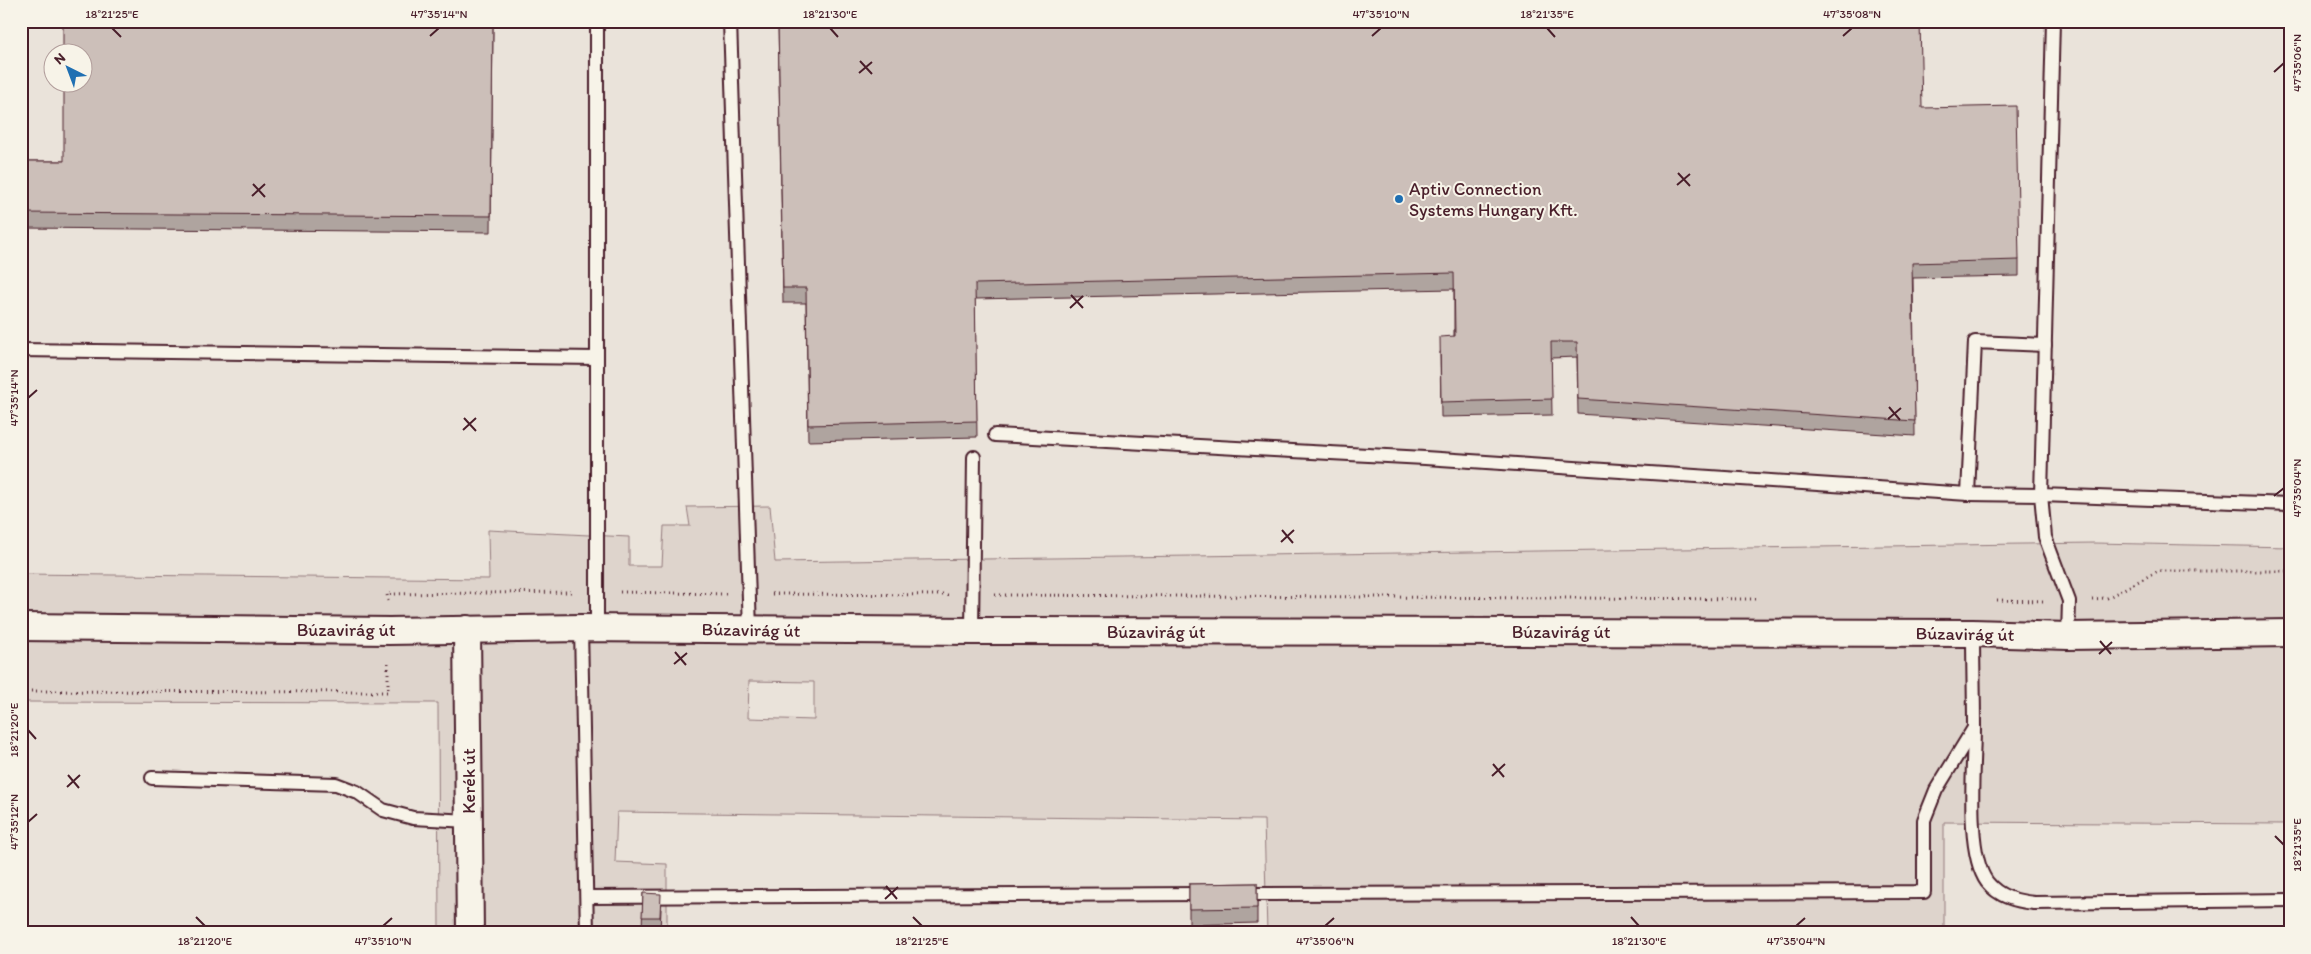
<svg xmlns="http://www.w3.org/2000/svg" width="2311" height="954" font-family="Itim,sans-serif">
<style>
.built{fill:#eae3da;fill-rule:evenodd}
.green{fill:#ded4cc;stroke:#947a7c;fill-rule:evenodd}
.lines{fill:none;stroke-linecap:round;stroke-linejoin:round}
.service-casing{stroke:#4a1f2b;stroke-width:16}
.minor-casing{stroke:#4a1f2b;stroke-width:30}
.path{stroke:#4a1f2b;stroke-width:3;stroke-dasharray:1 4;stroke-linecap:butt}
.service{stroke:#f7f3e8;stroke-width:12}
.minor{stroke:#f7f3e8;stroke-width:26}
.wall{fill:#afa49f;stroke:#4a1f2b}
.building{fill:#ccbfb9;stroke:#4a1f2b}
.ticks{fill:none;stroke:#4a1f2b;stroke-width:2}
.poi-dot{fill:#1f6fb2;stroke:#f7f3e8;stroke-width:2}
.labels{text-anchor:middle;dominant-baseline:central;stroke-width:4;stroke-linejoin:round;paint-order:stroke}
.poi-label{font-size:18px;fill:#4a1f2b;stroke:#f7f3e8;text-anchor:start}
.street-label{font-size:18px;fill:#4a1f2b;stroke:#f7f3e8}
.neatline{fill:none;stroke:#4a1f2b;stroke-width:2}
.ticks-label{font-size:12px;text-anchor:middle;fill:#4a1f2b}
</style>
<rect width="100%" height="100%" fill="#f7f3e8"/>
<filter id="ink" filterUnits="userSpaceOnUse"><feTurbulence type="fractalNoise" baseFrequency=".02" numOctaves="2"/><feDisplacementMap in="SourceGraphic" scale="10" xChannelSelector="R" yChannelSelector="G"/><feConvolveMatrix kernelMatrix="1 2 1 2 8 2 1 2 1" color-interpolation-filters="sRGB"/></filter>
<g filter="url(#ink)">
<!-- built -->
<g class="built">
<path d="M 21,21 L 2290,21 L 2290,547 L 2094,543 L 775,562 L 770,506 L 687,508 L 690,526 L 664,527 L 663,566 L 629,566 L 629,537 L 488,530 L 489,579 L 21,574 ZM 52,52 L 82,52 L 82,82 L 52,82 Z"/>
<polygon points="749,681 815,682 814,720 748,718"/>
<polygon points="21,702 439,703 439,933 21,933"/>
<polygon points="616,812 1264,820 1267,933 667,933 667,864 615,863"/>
<polygon points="1944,822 2290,824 2290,933 1944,933"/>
</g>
<!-- green -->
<path class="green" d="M 770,506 L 775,562 L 2094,543 L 2290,547 L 2290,824 L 1944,822 L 1944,933 L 1267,933 L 1264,820 L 617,812 L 615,862 L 667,864 L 667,933 L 439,933 L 438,703 L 21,702 L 21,574 L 489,579 L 488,530 L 629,537 L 629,566 L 662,566 L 664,526 L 690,526 L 687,507 ZM 749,681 L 814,682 L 814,720 L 748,718 Z"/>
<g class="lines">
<!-- service casing -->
<g class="service-casing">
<g id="service">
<polyline points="730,21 750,630"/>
<polyline points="2053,21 2041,495 2290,504"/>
<polyline points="21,350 597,358"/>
<polyline points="995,435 1425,458 1968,494 2041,495 2045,537 2069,601 2068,636"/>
<polyline points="1968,494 1975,342 2045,345"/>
<polyline points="581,628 587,933"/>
<polyline points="597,628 597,21"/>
<polyline points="972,631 974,457"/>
<path d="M 1973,633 C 1973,665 1974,697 1974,728 C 1974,766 1965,852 1987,882 C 1999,897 2016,901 2034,903 L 2290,900"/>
<polyline points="152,778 336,784 357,792 383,810 413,818 469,821"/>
<polyline points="1240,894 1924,892 1924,820 1936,790 1974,728"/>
<polyline points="587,897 1205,894"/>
</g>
</g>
<!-- minor casing -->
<g class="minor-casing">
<g id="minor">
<polyline points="21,627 389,631 581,628 972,631 1973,633 2068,636 2290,633"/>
<polyline points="467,629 470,933"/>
</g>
</g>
<!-- path -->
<g class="path">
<polyline points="620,592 726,594"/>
<polyline points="772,594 949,595"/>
<polyline points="995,595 1759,599"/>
<polyline points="2092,599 2107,598 2158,571 2290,571"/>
<polyline points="1997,600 2044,601"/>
<polyline points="388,601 387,594 574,592"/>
<polyline points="21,691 388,692 388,662"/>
</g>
<!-- service -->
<use href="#service" class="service"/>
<!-- minor -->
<use href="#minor" class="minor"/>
</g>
<!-- wall -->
<g class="wall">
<polygon points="493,21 491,232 21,228 21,161 64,161"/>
<polygon points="778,21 1922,108 2019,260 2019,276 1913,278 1915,436 1578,414 1577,357 1551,358 1552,415 1441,417 1440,352 1454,336 1454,289 975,299 977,437 808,441 806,303 783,303"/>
<polygon points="1257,883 1257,923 1189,925 1189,884"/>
<polygon points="643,893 661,909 660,932 642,932"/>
</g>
<!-- building -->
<g class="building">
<polygon points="63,21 493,21 491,216 21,213 21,161 64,161 64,82 82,82 82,52 63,52"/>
<polygon points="778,21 1920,21 1922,108 2016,106 2019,260 1912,263 1915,421 1578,399 1577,342 1551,342 1552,399 1441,402 1440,337 1455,336 1454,273 975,284 977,421 808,425 806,288 783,288"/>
<polygon points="1257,883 1257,908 1189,909 1189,884"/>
<polygon points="643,893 661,894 660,917 642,917"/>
<polygon points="1403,931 1403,933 1364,933"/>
<polygon points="1629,931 1669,933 1629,933"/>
</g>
</g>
<!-- ticks -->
<path class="ticks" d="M 112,28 L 121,37M 830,28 L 838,37M 1547,28 L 1555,37M 430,36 L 439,28M 1372,36 L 1381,28M 1843,36 L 1852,28M 860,61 L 872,74M 2274,72 L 2284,63M 859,73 L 872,62M 1678,173 L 1690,186M 253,184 L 265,197M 1677,185 L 1690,174M 252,196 L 265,184M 1071,295 L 1083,308M 1070,308 L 1083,296M 28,398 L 37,390M 1889,407 L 1900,420M 464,418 L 476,431M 1888,419 L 1901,408M 463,430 L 476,418M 2274,496 L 2284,488M 1282,530 L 1293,543M 1281,542 L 1294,530M 2100,641 L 2111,654M 675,652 L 686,665M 2099,654 L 2112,642M 674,664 L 687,653M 28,730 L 36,739M 1493,764 L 1504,777M 68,775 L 79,788M 1492,776 L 1505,764M 67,787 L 80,775M 28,822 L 37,814M 2275,836 L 2284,845M 886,886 L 897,899M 885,899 L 898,887M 196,917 L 205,926M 913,917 L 922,926M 1631,917 L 1639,926M 383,926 L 392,918M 1325,926 L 1334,918M 1796,926 L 1805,918"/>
<!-- markers -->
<circle class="poi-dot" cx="1399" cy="199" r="5"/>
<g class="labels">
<!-- poi labels -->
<g class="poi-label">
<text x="1409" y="189">Aptiv Connection<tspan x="1409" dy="21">Systems Hungary Kft.</tspan></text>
</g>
<!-- street labels -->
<g class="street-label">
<text x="346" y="630">Búzavirág út</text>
<text transform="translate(751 630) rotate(1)">Búzavirág út</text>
<text x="1156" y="632">Búzavirág út</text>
<text x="1561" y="632">Búzavirág út</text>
<text transform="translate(1965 634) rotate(1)">Búzavirág út</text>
<text transform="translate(469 781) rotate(-90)">Kerék út</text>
</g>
</g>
<!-- margin -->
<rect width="2311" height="954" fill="none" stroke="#f7f3e8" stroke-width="55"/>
<!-- north arrow -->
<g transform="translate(68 68) rotate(318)"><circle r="24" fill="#f7f3e8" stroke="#b29e9c"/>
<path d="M0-4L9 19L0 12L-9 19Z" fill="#1f6fb2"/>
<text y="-8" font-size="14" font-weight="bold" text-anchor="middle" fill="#4a1f2b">N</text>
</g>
<rect x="28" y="28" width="2256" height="898" class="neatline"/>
<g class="ticks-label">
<text x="112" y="18">18°21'25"E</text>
<text x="439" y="18">47°35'14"N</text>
<text x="830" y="18">18°21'30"E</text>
<text x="1381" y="18">47°35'10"N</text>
<text x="1547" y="18">18°21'35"E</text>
<text x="1852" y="18">47°35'08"N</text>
<text transform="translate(2297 63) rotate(-90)" y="4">47°35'06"N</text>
<text transform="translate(14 398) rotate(-90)" y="4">47°35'14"N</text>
<text transform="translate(2297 488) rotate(-90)" y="4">47°35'04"N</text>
<text transform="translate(14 730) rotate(-90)" y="4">18°21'20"E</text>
<text transform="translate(14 822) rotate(-90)" y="4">47°35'12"N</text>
<text transform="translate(2297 845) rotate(-90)" y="4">18°21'35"E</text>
<text x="205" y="945">18°21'20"E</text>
<text x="383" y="945">47°35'10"N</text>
<text x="922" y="945">18°21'25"E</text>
<text x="1325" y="945">47°35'06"N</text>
<text x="1639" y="945">18°21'30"E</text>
<text x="1796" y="945">47°35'04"N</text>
</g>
</svg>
